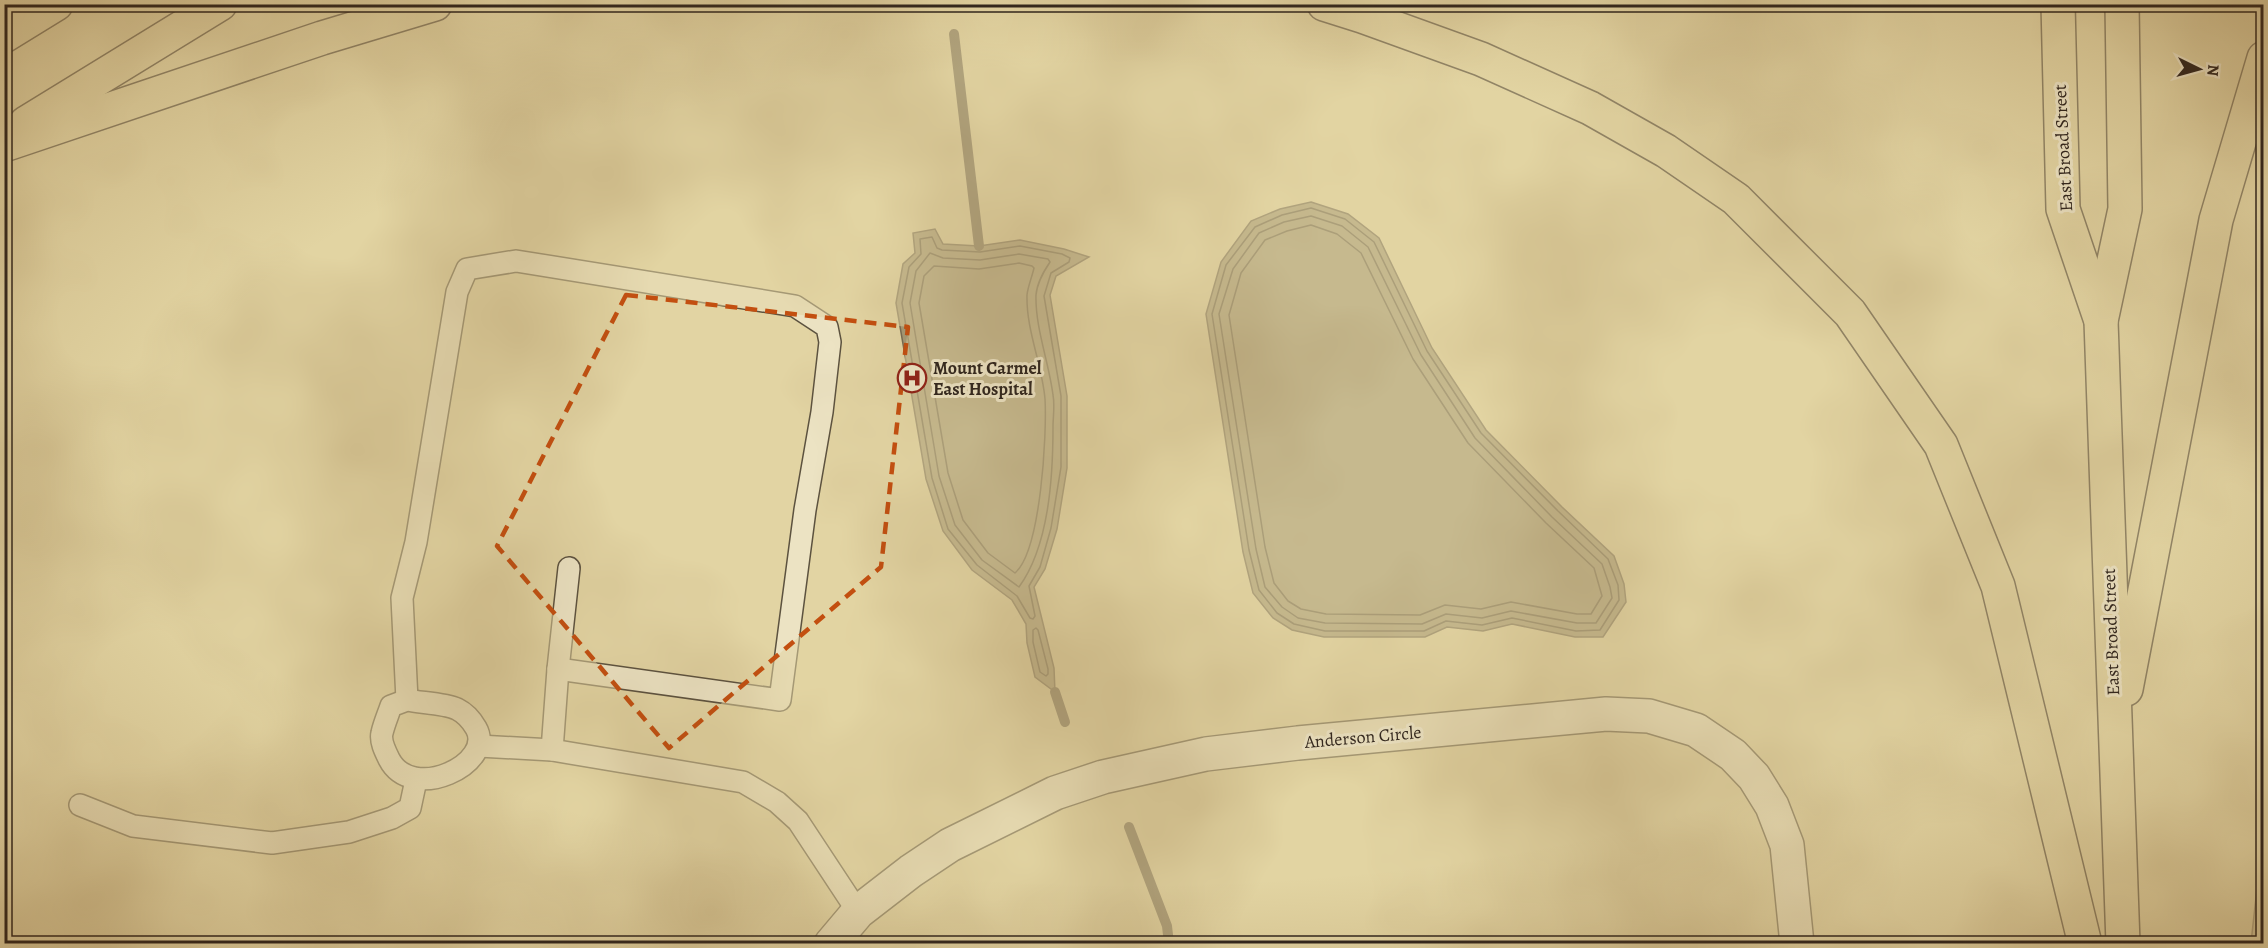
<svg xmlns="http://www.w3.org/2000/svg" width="2268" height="948" font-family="Alegreya,serif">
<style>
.green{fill:#c4b68c;stroke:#7a6e55;stroke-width:1.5}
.water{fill:#a59976;stroke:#766b53;stroke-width:1.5}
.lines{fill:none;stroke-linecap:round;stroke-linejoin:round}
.shore{stroke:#6a604a;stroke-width:1.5}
.stream{stroke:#766b53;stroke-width:10}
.lane-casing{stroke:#5c523f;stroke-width:24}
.street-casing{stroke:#5c523f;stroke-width:36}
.primary-casing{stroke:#30261e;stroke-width:36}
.highway-casing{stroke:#30261e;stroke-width:36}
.lane{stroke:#ece3c3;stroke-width:21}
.street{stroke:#ece3c3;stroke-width:33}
.primary{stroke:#e2d4a3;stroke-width:33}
.highway{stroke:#e2d4a3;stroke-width:33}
.marked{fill:none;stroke:#c34f10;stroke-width:4.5;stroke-dasharray:12 8;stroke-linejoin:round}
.labels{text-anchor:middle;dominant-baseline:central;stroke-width:6;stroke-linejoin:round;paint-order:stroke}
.street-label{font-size:18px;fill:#30261e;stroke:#ece3c3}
.poi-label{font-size:18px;font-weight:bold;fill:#30261e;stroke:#ece3c3;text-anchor:start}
</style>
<rect width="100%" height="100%" fill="#e2d4a3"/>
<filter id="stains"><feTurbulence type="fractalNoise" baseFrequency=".00333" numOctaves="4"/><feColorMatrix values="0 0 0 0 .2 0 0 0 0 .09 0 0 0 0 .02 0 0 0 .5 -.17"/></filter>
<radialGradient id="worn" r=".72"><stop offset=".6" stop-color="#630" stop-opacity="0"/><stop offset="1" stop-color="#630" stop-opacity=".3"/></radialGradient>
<!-- green -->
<polygon class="green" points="2263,833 2263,943 2251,943"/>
<!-- water -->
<g class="water">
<polygon points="1311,202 1348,214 1379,238 1432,348 1486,430 1562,507 1614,556 1624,584 1626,602 1603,637 1575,637 1512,624 1483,631 1447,627 1425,637 1324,637 1292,630 1273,618 1253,593 1243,552 1206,314 1221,262 1251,221 1280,209"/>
<polygon points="935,229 943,244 979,246 1020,240 1064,249 1089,257 1056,276 1050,295 1067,396 1067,468 1057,529 1045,569 1034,587 1054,668 1055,692 1035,677 1027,643 1026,624 1012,600 972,570 943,531 926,479 896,303 903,264 915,253 913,233"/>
</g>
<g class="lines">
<!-- shore -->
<g class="shore">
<polygon points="1311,208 1345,219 1374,242 1427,351 1481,433 1558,511 1608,559 1618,585 1619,600 1600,630 1576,631 1512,618 1482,625 1446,621 1424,631 1325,631 1294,624 1277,613 1259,590 1249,550 1212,314 1226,265 1255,227 1282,215"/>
<polygon points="1311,216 1342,226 1368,247 1421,355 1475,438 1552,517 1602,564 1610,587 1612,598 1596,623 1577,623 1511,611 1482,618 1446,614 1422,624 1325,623 1298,618 1282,607 1265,587 1256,549 1219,314 1233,269 1259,233 1284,222"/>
<polygon points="1311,225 1337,234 1361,253 1413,359 1468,443 1546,523 1594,568 1602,596 1591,614 1577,614 1511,602 1481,609 1445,605 1420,615 1326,614 1301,609 1288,601 1274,583 1265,547 1229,315 1241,273 1265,240 1287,231"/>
<polygon points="932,237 937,248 942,250 980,252 1020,246 1062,254 1070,258 1069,262 1051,273 1044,296 1061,396 1061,467 1051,528 1040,567 1029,586 1035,616 1033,619 1030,618 1017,596 977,565 948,529 932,478 902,303 909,267 921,254 920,239"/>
<path d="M 930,253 L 943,258 L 980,260 L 1019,254 L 1048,259 L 1050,262 C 1044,271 1037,282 1036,295 C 1035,327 1049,363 1053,395 C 1055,405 1053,417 1053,427 C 1053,477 1049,546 1019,587 L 982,560 L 955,525 L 939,476 L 910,303 L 916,271 Z"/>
<path d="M 1019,263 L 1032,266 L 1034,268 C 1032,277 1028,286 1027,295 C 1026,330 1042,364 1045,399 C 1047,433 1041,551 1015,573 L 988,553 L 963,520 L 948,473 L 919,303 L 924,276 L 934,266 L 979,269 Z"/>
<polygon points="1036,628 1038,630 1048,669 1048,674 1046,676 1040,672 1033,642 1033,630"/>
</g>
<!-- stream -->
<g class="stream">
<polyline points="954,34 979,246"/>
<polyline points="1055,692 1065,722"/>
<polyline points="1129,827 1167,926 1169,944"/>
</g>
<!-- lane casing -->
<g class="lane-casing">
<g id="lane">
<polyline points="407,700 402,598 416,542 457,292 467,269 516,261 795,306 827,327 830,342 822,412 805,510 780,700 558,669"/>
<path d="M 407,700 C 421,703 444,703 457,709 C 465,713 472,721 476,728 C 496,763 412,804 389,759 C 385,751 380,741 382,733 C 384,724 388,715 391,706 Z"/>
<polyline points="479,746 552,750 743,782 777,802 798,821 858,912"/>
<polyline points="552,750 558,669 569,568"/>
<polyline points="80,805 133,826 272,843 349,832 392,818 410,808 416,780"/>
</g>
</g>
<!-- street casing -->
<g class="street-casing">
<polyline id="street" points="831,944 858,912 911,871 950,845 1055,793 1103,777 1206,754 1298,743 1606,714 1649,716 1696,730 1733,755 1754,777 1772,806 1787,845 1797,944"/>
</g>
<!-- primary casing -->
<g class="primary-casing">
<polyline id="primary" points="2101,321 2125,209 2122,4"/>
</g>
<!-- highway casing -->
<g class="highway-casing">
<g id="highway">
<polyline points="1324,4 1362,16 1481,59 1590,108 1666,151 1736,199 1850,313 1941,445 1998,586 2085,944"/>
<polyline points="2058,4 2063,209 2101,321 2123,944"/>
<polyline points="4,36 56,4"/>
<polyline points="26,123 220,4"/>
<polyline points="4,145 322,38 435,4"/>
<polyline points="2126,689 2216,220 2264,58"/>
</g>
</g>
<!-- lane -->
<use href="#lane" class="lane"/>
<!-- street -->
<use href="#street" class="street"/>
<!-- primary -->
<use href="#primary" class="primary"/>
<!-- highway -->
<use href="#highway" class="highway"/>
</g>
<!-- marked area -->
<path d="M0 0H2268V948H0ZM 626,295 L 908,327 L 881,567 L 669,748 L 497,546 Z" fill="#e2d4a3" fill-opacity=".55" fill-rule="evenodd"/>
<path class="marked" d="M 626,295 L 908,327 L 881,567 L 669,748 L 497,546 Z"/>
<!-- icons -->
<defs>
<g id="hospital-ring" transform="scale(1.5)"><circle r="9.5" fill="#ece3c3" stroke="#8f2418" stroke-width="1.5"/><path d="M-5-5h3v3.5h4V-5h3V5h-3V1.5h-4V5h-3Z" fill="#8f2418"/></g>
</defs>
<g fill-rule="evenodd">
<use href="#hospital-ring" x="912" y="378"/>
</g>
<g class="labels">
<!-- street labels -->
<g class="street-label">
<text transform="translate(2063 148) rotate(-93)">East Broad Street</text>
<text transform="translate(2111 632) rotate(-92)">East Broad Street</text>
<text transform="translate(1363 737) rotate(-5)">Anderson Circle</text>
</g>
<!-- poi labels -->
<g class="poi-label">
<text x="933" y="368">Mount Carmel<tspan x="933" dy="21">East Hospital</tspan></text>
</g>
</g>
<!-- margin -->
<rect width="2268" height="948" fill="none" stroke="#e2d4a3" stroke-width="24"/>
<rect x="6" y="6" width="2256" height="936" fill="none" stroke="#30261e" stroke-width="3"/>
<rect x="12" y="12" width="2244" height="924" fill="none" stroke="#30261e" stroke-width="1.5"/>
<!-- north arrow -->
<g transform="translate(2199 69) rotate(95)" stroke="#ece3c3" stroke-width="4.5" paint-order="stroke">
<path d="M0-4.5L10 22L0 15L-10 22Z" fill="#30261e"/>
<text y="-9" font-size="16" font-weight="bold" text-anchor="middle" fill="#30261e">N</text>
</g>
<rect width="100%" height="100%" filter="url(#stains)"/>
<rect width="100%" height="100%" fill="url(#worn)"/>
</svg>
